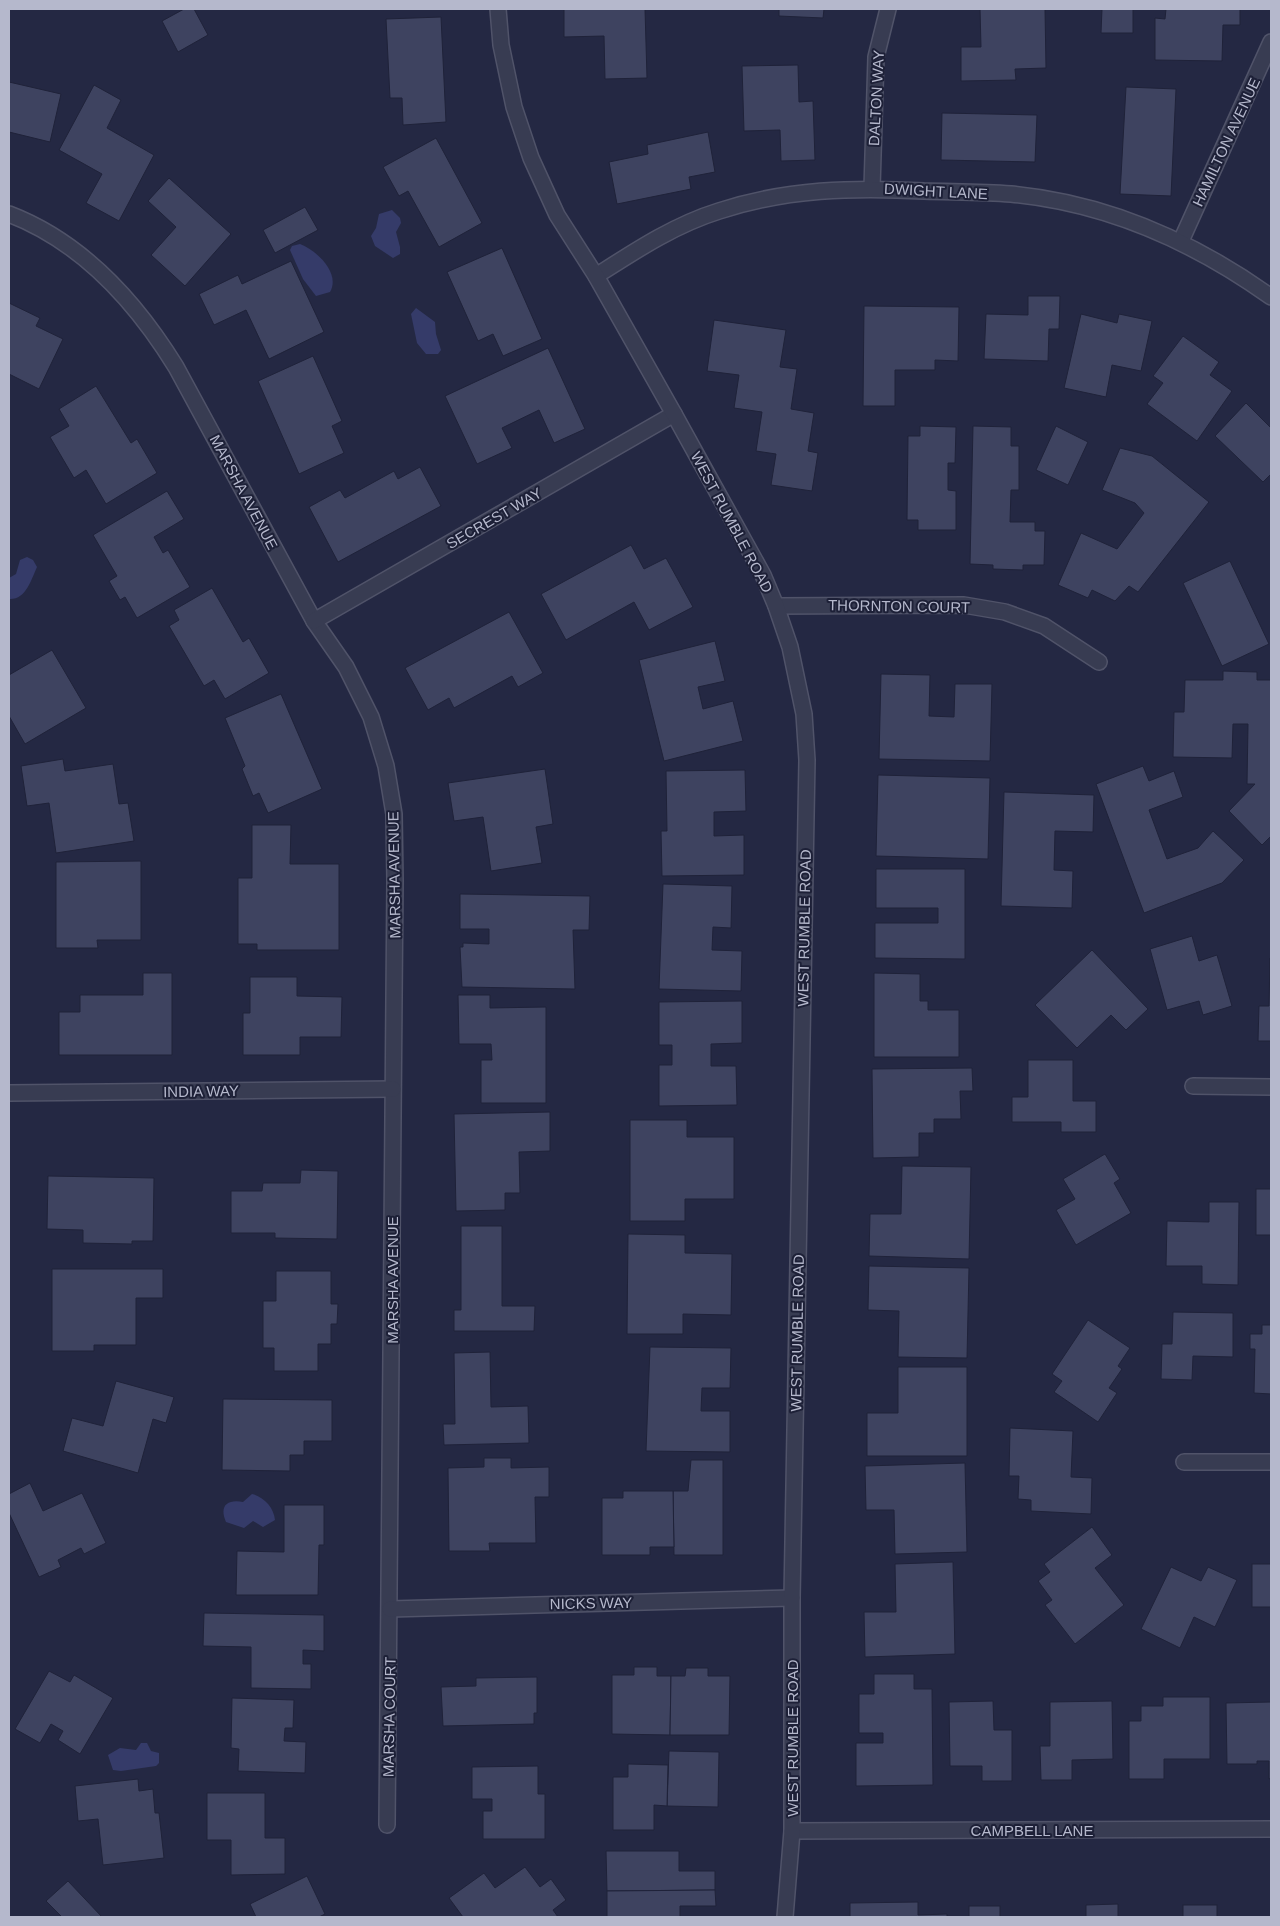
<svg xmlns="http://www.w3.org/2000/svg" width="1280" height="1926" font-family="Arial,sans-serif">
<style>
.water{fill:#353b69}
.building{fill:#3e4360;stroke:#1f2239}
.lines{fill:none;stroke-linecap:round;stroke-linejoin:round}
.minor-casing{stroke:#505369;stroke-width:18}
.tertiary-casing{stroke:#505369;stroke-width:18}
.minor{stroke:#383c52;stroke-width:15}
.tertiary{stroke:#383c52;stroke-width:15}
.labels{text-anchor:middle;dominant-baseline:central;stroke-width:4;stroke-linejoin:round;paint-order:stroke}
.street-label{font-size:15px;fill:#b5b8cc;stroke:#1d2037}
</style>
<rect width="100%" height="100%" fill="#242843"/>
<!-- water -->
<g class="water">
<polygon points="392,210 400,218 401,223 396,232 400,247 400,254 393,258 375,246 371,236 376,228 379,214"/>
<path d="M 300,244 C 316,250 341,273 330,292 L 316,296 L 303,279 L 290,250 L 292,246 Z"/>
<polygon points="416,308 435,322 436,334 441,350 438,354 426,354 417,343 411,314"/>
<path d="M 27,557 L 33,560 L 37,567 C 31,580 26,600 9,599 L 9,578 L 16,574 L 20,560 Z"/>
<path d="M 252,1494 C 264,1497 274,1508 275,1520 L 263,1527 L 253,1521 L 244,1528 L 226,1522 C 219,1506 227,1499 243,1502 Z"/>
<polygon points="141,1743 147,1743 151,1751 159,1753 159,1763 156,1766 121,1771 113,1770 108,1755 120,1748 136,1750"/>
</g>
<!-- building -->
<g class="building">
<polygon points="184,9 194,9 208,35 178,52 162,21"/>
<polygon points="564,9 645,9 647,78 605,79 604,36 564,37"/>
<polygon points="779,9 824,9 823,18 779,16"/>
<polygon points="980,9 1045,9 1046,68 1015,69 1016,80 961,81 961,47 981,47"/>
<polygon points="1102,9 1133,9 1133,33 1101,33"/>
<polygon points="1166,9 1240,9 1240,25 1223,25 1222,61 1155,60 1155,18 1165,19"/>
<polygon points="441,17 446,122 403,125 402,98 390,98 386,19"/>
<polygon points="798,65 799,102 813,101 815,160 781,161 780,130 744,131 742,66"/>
<polygon points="9,82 61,94 50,142 9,132"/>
<polygon points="94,85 121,100 107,128 154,155 119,221 86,203 102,174 59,150"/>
<polygon points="1126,87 1176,89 1171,196 1120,194"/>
<polygon points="942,113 1037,115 1035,162 941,160"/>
<polygon points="708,132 715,172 689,177 691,189 617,204 609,162 648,154 647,145"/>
<polygon points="436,138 482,223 439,247 408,191 399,196 383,167"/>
<polygon points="169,178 231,234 185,286 151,255 176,227 148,201"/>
<polygon points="305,207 318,230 275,253 263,230"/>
<polygon points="502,248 542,339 503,356 493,334 478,341 447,272"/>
<polygon points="291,261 324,332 269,359 246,310 214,325 199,294 238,275 242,284"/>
<polygon points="1028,296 1060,296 1059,329 1049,329 1048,361 984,359 986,314 1028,315"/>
<polygon points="9,303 40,318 36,326 63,339 39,389 9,374"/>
<polygon points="864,306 959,307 958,361 935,360 935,370 895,370 895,406 863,406"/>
<polygon points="1081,314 1117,323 1119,314 1152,321 1141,371 1112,365 1106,397 1064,388"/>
<polygon points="714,320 786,330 780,367 797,369 791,409 814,413 808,451 818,453 812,491 771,485 776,454 756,451 762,412 734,408 739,375 707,371"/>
<polygon points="1183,336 1219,362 1210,375 1232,391 1197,441 1147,404 1163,383 1153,376"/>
<polygon points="548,348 585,429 554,443 539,410 502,428 512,448 477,464 445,396"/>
<polygon points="313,356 342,421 332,426 344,453 299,474 258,381"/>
<polygon points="96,386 131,443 137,439 157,473 106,504 86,470 74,478 50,437 69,426 59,409"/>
<polygon points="1246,403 1271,428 1271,474 1263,482 1215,436"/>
<polygon points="920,426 956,427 955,463 948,463 948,490 956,491 956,530 918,530 918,520 907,520 908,436 920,436"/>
<polygon points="973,426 1011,427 1011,446 1019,446 1019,490 1011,490 1010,522 1035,522 1035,531 1045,531 1044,565 1023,565 1023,570 993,569 993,565 970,564"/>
<polygon points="1056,426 1088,442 1068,485 1036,470"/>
<polygon points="1120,448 1152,456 1209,502 1138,592 1129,586 1115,601 1092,590 1088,598 1058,585 1081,533 1117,549 1144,513 1135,503 1102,490"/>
<polygon points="420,467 441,506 338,562 309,507 340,490 345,498 394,471 398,479"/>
<polygon points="167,491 184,519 154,537 163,553 168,550 190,587 137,618 125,597 120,600 109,581 117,576 93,535"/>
<polygon points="631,545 644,569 666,558 693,607 649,630 634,602 566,640 541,594"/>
<polygon points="1230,561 1269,644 1222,666 1183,583"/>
<polygon points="212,588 243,642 249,638 269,673 225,699 214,680 204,686 169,626 179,620 174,610"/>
<polygon points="509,612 543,673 518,687 512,676 454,708 449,698 428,710 405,668"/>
<polygon points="715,641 725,681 698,687 703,709 733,701 743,741 664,761 639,660"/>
<polygon points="52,650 86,708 25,744 9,716 9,675"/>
<polygon points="1223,671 1257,672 1257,680 1271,680 1271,836 1262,845 1229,811 1255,784 1247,784 1248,724 1233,724 1232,758 1173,757 1174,712 1184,712 1185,680 1223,680"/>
<polygon points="881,674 930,675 929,716 954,717 955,684 992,684 990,761 879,759"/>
<polygon points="281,694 322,789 268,813 259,793 253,796 242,769 245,766 225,718"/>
<polygon points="63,759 65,771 113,764 119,804 128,803 134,841 56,853 49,803 27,806 21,766"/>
<polygon points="1143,766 1149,781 1174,771 1183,797 1149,810 1167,859 1198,848 1213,831 1244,860 1222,883 1144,913 1096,784"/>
<polygon points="545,769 553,824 536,827 542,863 491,871 483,817 454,821 448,783"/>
<polygon points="745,770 746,811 714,812 714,836 744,835 744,875 662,876 661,831 667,831 666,771"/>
<polygon points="878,775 990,778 988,859 876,856"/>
<polygon points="1004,792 1094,795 1093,832 1055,831 1054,870 1073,871 1072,908 1001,906"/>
<polygon points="252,825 291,825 290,864 339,864 339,950 257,950 257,944 238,944 238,878 252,878"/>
<polygon points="141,861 141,940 97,940 98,948 56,948 56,862"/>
<polygon points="876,869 965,869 965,959 875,958 875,923 938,923 938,908 876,908"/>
<polygon points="663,884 732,886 731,928 713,927 712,950 742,951 741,991 659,989"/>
<polygon points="460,894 590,896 589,930 573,930 575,989 462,987 460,947 463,947 463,943 489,944 489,929 460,929"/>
<polygon points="1192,936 1199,961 1217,955 1232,1006 1203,1015 1199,1001 1167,1010 1150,949"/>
<polygon points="1092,950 1148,1009 1126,1030 1111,1015 1077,1048 1035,1005"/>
<polygon points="1270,958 1271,1041 1258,1041 1259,1006 1269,1006"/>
<polygon points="143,973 172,973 172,1055 59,1055 59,1012 80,1012 80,995 143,995"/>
<polygon points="874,973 920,974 920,1001 928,1001 928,1010 959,1010 959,1057 874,1057"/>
<polygon points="250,977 297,977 297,996 342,997 341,1037 300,1037 300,1055 243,1055 243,1013 250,1013"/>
<polygon points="458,995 490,995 490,1008 546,1007 546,1103 481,1103 481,1060 492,1060 491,1044 459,1044"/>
<polygon points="742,1001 742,1043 711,1044 711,1066 736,1066 737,1105 659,1106 659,1065 672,1065 672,1045 659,1045 659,1002"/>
<polygon points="1028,1060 1073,1060 1073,1101 1096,1101 1096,1132 1061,1132 1061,1122 1012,1122 1012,1097 1028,1097"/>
<polygon points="972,1068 973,1091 960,1091 961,1119 934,1119 934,1133 919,1133 919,1157 873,1158 872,1069"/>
<polygon points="550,1112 550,1151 519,1152 520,1193 505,1193 505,1210 456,1211 454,1114"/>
<polygon points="630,1120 687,1120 687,1137 734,1137 734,1199 685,1199 685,1221 630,1221"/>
<polygon points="1105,1154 1120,1179 1114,1183 1131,1213 1076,1245 1056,1210 1075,1199 1063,1179"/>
<polygon points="902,1166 971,1167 969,1259 869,1256 870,1214 901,1214"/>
<polygon points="301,1170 338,1171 337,1239 275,1238 275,1233 231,1233 231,1191 262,1191 263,1183 300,1183"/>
<polygon points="48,1176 154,1178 153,1241 132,1241 132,1244 83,1243 83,1230 47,1229"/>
<rect x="1256" y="1189" width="15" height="46"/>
<polygon points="1209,1202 1239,1202 1238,1285 1202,1284 1202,1266 1166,1266 1167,1221 1209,1222"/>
<polygon points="461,1226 502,1226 502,1306 535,1306 534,1331 454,1331 454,1310 461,1310"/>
<polygon points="628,1234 685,1235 685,1253 732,1254 731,1315 683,1314 683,1334 627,1334"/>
<polygon points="869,1266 969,1268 967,1358 898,1357 899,1311 868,1310"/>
<polygon points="52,1269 163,1269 163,1298 136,1298 136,1345 94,1345 94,1351 52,1351"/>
<polygon points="276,1271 331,1271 331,1304 338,1304 337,1324 331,1324 331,1344 318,1344 318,1371 274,1371 274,1348 263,1348 263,1301 276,1301"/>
<polygon points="1173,1312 1233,1313 1233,1357 1193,1356 1192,1380 1161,1379 1162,1344 1172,1344"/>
<polygon points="1088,1320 1130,1348 1118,1366 1122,1369 1109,1388 1117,1393 1098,1422 1054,1392 1062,1381 1052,1374"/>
<polygon points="1262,1325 1271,1325 1271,1394 1254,1393 1255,1349 1250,1349 1250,1334 1262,1334"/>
<polygon points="650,1347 731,1348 730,1388 702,1388 701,1411 730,1411 730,1452 646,1451"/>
<polygon points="490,1352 491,1407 528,1406 529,1443 444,1445 443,1424 455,1424 454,1353"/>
<polygon points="898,1367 967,1367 967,1456 867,1456 867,1413 898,1413"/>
<polygon points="116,1381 174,1397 166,1423 153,1419 138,1473 63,1451 72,1418 103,1426"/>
<polygon points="223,1399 332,1400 332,1441 304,1441 304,1455 290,1455 290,1471 222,1470"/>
<polygon points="1010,1428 1073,1431 1071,1477 1092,1478 1091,1514 1031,1511 1031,1500 1018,1499 1019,1476 1009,1476"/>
<polygon points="484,1458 511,1458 511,1468 549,1467 549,1497 535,1497 536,1543 489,1543 490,1551 449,1551 448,1468 484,1467"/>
<polygon points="691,1460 723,1460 723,1555 674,1555 673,1491 688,1491"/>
<polygon points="965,1463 967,1552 895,1554 894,1510 866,1510 865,1466"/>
<polygon points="30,1483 43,1511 82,1493 106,1543 84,1554 81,1548 58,1560 61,1567 39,1577 9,1513 9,1494"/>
<polygon points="623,1491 673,1491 674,1547 650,1547 650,1555 602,1555 602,1498 623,1498"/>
<polygon points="284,1505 324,1505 324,1545 319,1545 318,1595 236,1595 237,1551 284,1552"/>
<polygon points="1092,1527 1112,1555 1095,1568 1124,1605 1075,1644 1045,1605 1052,1600 1038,1581 1050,1572 1044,1564"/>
<polygon points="953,1562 955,1654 865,1657 864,1612 896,1612 895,1564"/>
<rect x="1252" y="1564" width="19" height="43"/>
<polygon points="1171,1567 1201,1581 1208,1567 1237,1580 1215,1627 1194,1617 1180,1648 1141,1629"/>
<polygon points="204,1613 324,1615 324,1651 303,1650 303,1664 311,1664 311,1689 251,1688 251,1647 203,1646"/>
<polygon points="634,1667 657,1667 657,1676 671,1676 670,1735 612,1734 612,1675 634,1675"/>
<polygon points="686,1668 708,1668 708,1676 730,1676 729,1735 670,1735 671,1676 685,1676"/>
<polygon points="49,1671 70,1682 74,1675 113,1698 80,1754 58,1740 63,1731 51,1724 40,1743 15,1729"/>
<polygon points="874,1674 914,1674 914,1689 932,1689 933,1785 856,1786 856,1743 883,1743 883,1733 859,1733 859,1694 874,1694"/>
<polygon points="537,1677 537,1713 534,1713 534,1724 443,1726 441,1687 476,1686 476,1678"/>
<polygon points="1163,1697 1210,1697 1210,1759 1164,1759 1164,1779 1129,1779 1129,1721 1141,1721 1141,1706 1163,1706"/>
<polygon points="232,1698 294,1700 293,1728 285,1728 284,1741 306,1742 305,1773 238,1771 239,1749 231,1748"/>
<polygon points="993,1701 994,1730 1012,1730 1012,1781 982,1781 982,1766 950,1766 949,1702"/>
<polygon points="1112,1701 1113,1759 1072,1760 1072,1780 1041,1780 1040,1746 1050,1746 1050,1702"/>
<polygon points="1271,1702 1271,1778 1269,1779 1269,1761 1257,1761 1257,1764 1227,1764 1226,1703"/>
<polygon points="669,1751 719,1752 718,1807 667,1806"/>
<polygon points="628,1764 668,1765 667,1806 654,1805 654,1830 613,1830 613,1777 628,1777"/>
<polygon points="538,1766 538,1794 545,1794 545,1839 483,1839 483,1811 492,1811 492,1799 472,1799 472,1767"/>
<polygon points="138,1779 139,1791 153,1789 155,1813 159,1813 164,1858 103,1865 98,1819 78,1821 75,1786"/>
<polygon points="207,1793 265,1793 265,1838 285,1838 285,1874 231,1875 231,1840 207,1840"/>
<polygon points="606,1851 679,1851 679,1871 715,1871 715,1890 607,1891"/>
<polygon points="525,1867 540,1887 551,1879 566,1900 553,1910 558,1917 463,1917 449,1898 484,1873 495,1888"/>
<polygon points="307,1876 325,1914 319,1917 256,1917 250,1904"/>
<polygon points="68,1881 102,1917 62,1917 46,1901"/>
<polygon points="715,1890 716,1906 680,1906 680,1917 607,1917 607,1891"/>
<polygon points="918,1902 918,1915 947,1914 947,1917 850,1917 850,1903"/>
<polygon points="1118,1904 1118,1917 1086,1917 1086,1905"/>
<rect x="1183" y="1905" width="34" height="12"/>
<rect x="969" y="1906" width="31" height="11"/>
</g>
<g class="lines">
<!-- minor casing -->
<g class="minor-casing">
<g id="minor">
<polyline points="872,188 876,57 888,9"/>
<path d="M 9,214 C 82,242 136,302 176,367 L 314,621 L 346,667 L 371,717 L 386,766 L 394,814 L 395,881 L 387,1825"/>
<polyline points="1181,241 1271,42"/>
<path d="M 596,276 C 635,251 674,225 719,211 C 786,189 854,187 924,191 C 953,192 982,192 1011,194 C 1107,203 1194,242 1271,297"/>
<polyline points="776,606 964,605 1005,612 1044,626 1099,662"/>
<polyline points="314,621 674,414"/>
<polyline points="1193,1086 1271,1087"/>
<polyline points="9,1093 393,1089"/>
<polyline points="1184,1462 1271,1462"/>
<polyline points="390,1609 792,1598"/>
<polyline points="792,1831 1271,1829"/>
</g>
</g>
<!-- tertiary casing -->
<g class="tertiary-casing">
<polyline id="tertiary" points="498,9 501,45 514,107 531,158 557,215 596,276 674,414 763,575 776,606 790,647 804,714 807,760 792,1598 792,1831 785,1917"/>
</g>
<!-- minor -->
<use href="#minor" class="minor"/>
<!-- tertiary -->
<use href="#tertiary" class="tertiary"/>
</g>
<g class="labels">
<!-- street labels -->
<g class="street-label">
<text transform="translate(876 98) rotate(-87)">DALTON WAY</text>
<text transform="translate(1226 142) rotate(-65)">HAMILTON AVENUE</text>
<text transform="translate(936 191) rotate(3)">DWIGHT LANE</text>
<text transform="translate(244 492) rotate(62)">MARSHA AVENUE</text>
<text transform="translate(494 518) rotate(-30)">SECREST WAY</text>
<text transform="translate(732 522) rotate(62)">WEST RUMBLE ROAD</text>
<text transform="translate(899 606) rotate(1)">THORNTON COURT</text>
<text transform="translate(394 875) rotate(-91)">MARSHA AVENUE</text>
<text transform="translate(804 928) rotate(-89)">WEST RUMBLE ROAD</text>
<text transform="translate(201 1091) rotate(-1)">INDIA WAY</text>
<text transform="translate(392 1280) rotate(-90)">MARSHA AVENUE</text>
<text transform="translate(797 1333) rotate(-89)">WEST RUMBLE ROAD</text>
<text transform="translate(591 1603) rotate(-1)">NICKS WAY</text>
<text transform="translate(389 1717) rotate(-89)">MARSHA COURT</text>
<text transform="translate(792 1738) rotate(-90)">WEST RUMBLE ROAD</text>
<text x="1032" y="1830">CAMPBELL LANE</text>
</g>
</g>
<!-- border -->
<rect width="1280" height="1926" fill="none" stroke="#b5b8cc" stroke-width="20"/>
</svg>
